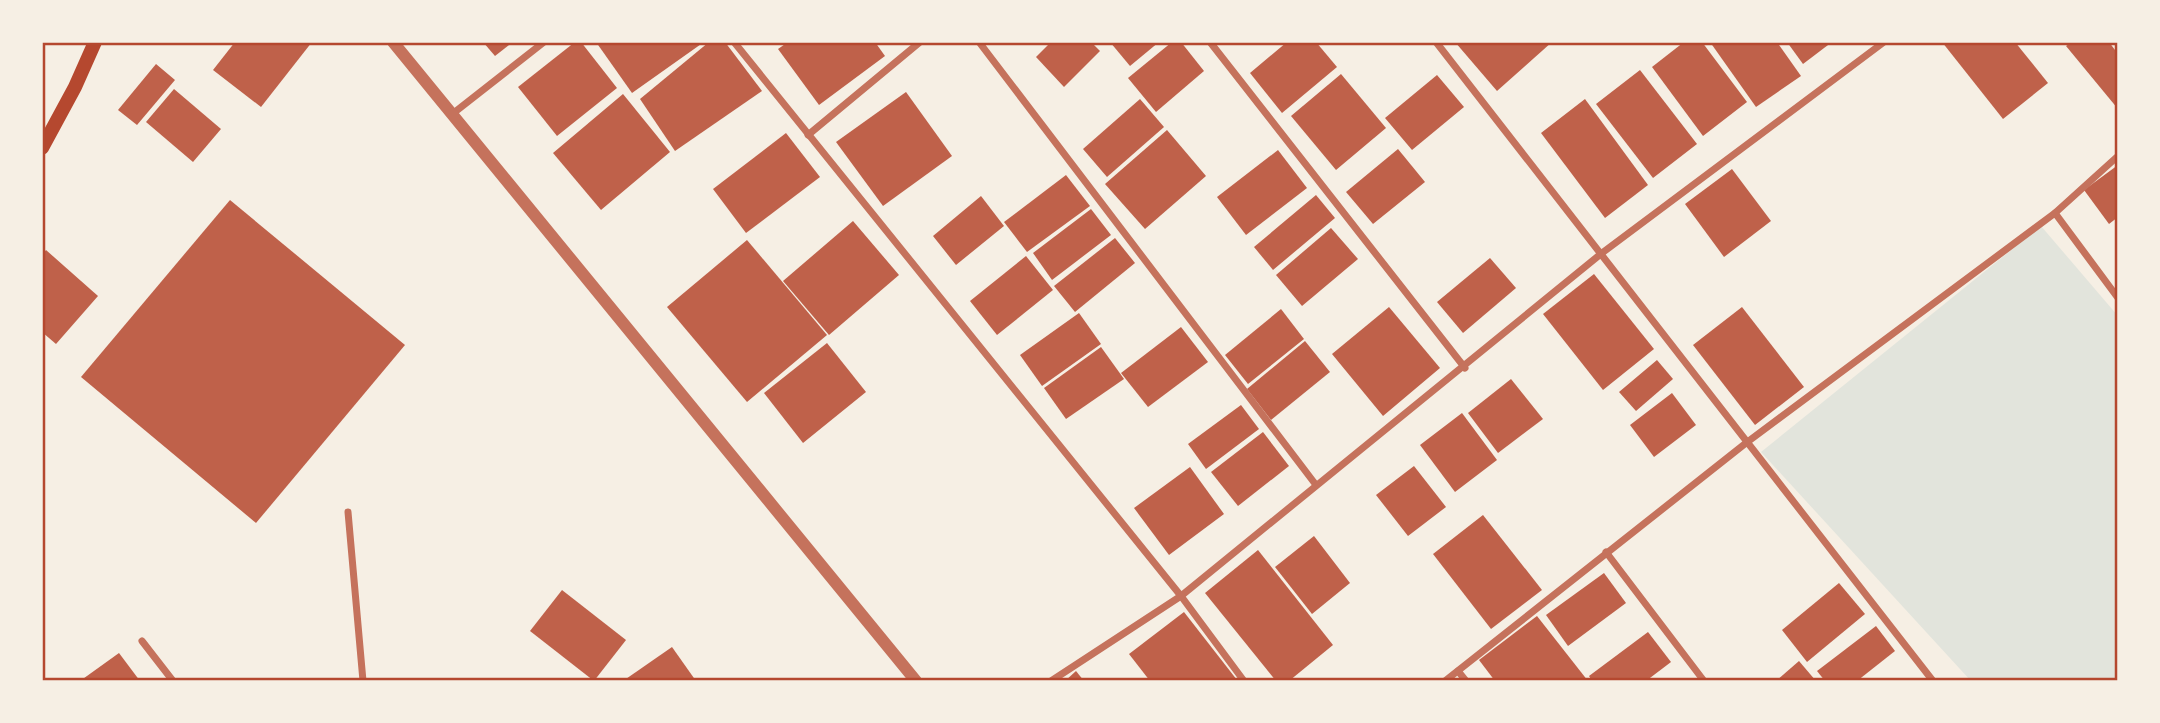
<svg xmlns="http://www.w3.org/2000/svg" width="2160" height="723" font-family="'IBM Plex Sans',sans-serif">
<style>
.green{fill:#e2e4dc}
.building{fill:#bf614a}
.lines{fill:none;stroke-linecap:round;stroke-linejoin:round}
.minor{stroke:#c5725c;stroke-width:7}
.tertiary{stroke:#c5725c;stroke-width:12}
.secondary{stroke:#b5482f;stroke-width:14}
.neatline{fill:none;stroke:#b5482f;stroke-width:2.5}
</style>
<rect width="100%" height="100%" fill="#f6efe4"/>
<!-- green -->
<polygon class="green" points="2041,226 2118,316 2118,681 1971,681 1761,452"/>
<!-- building -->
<g class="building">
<polygon points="235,42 312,42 261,107 213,70"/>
<polygon points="483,42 513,42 495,56"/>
<polygon points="575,42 581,42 617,88 557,136 518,87"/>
<polygon points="596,42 704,42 632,93"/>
<polygon points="709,42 725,42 762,91 675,151 640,99"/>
<polygon points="788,42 875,42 885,56 819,105 778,49"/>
<polygon points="1051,42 1091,42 1100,51 1064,87 1036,57"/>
<polygon points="1110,42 1159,42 1130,66"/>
<polygon points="1172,42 1181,42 1204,71 1156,112 1128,78"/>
<polygon points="1287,42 1316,42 1337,67 1282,113 1250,73"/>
<polygon points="1455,42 1552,42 1497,91"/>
<polygon points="1684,42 1702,42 1747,102 1703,136 1652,67"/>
<polygon points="1710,42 1777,42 1801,76 1756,107"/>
<polygon points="1787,42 1832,42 1803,64"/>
<polygon points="1942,42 2015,42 2048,83 2003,119"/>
<polygon points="2072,42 2109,42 2118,54 2118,109 2066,46"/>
<polygon points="156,64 175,80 137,125 118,110"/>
<polygon points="1640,70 1697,144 1653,178 1596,104"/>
<polygon points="1341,74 1386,128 1336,170 1291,116"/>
<polygon points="1437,75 1464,107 1412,150 1385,118"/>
<polygon points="174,89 221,129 193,162 146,122"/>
<polygon points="906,92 952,156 883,206 836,142"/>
<polygon points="623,94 670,152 601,210 553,153"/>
<polygon points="1140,99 1164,127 1107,177 1083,149"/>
<polygon points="1585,99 1648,185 1605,218 1541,133"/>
<polygon points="1167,130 1206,176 1145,229 1105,184"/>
<polygon points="786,133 820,177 746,233 713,189"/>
<polygon points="1398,149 1425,182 1373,224 1346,192"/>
<polygon points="1278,150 1307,188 1246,235 1217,197"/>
<polygon points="2118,165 2118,217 2109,224 2084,190"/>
<polygon points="1732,169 1771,221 1724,257 1685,204"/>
<polygon points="1066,175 1090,206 1027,252 1004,222"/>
<polygon points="1316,195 1335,218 1273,270 1254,247"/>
<polygon points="981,196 1004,226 956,265 933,236"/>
<polygon points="230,200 405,345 256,523 81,377"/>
<polygon points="1091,209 1111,235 1052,280 1033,253"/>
<polygon points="853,221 899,275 829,335 783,281"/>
<polygon points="1331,228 1358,259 1302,306 1276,275"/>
<polygon points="1115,238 1135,263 1075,312 1054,286"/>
<polygon points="747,240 827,335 747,402 667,307"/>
<polygon points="46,250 98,296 56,344 42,332 42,255"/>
<polygon points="1026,256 1053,290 997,335 970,301"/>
<polygon points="1490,258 1516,288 1463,333 1437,302"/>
<polygon points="1594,274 1654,349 1603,390 1543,314"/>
<polygon points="1389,307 1440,368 1383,416 1332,354"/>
<polygon points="1742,307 1804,387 1755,425 1693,345"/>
<polygon points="1281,309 1304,339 1248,384 1225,355"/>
<polygon points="1079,313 1101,344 1042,386 1020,355"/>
<polygon points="1181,327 1208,362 1148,407 1121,373"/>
<polygon points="1305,341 1330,372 1271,420 1247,389"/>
<polygon points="827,343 866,392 803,443 764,393"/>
<polygon points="1101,347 1124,379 1066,419 1044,388"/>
<polygon points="1657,360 1673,379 1636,411 1619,392"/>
<polygon points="1511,379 1543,419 1498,453 1468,413"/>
<polygon points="1672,393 1696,425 1654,457 1630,425"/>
<polygon points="1241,405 1259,429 1206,469 1188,444"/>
<polygon points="1462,413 1497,460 1455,492 1420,445"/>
<polygon points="1263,432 1289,466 1238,506 1211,472"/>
<polygon points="1414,466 1446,507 1408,536 1376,495"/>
<polygon points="1190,467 1224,514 1169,555 1134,508"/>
<polygon points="1483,515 1542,590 1491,629 1433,554"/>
<polygon points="1314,536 1350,583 1312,614 1275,567"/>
<polygon points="1258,550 1333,645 1289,681 1276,681 1205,593"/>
<polygon points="1604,573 1626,603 1568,646 1546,615"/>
<polygon points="1839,583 1865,614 1807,662 1782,630"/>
<polygon points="562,590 626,640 594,681 530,631"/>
<polygon points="1184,612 1237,680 1235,681 1150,681 1129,654"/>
<polygon points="1537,616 1588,681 1495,681 1479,660"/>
<polygon points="1876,626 1895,651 1857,681 1825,681 1817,671"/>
<polygon points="1648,632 1671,662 1646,681 1592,681 1589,676"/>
<polygon points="672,647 696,681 623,681"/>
<polygon points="119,653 140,681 80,681"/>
<polygon points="1799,661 1816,681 1776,681"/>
<polygon points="1076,671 1084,681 1065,681"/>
</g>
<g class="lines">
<!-- minor -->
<g class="minor">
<polyline points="734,42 1181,596 1244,681"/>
<polyline points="979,42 1316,485"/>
<polyline points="1210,42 1465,368"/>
<polyline points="1436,42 1933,681"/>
<polyline points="451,115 544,42"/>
<polyline points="808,135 920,42"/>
<polyline points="2055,213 2118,156"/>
<polyline points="348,512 363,681"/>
<polyline points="1606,552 1704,681"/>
<polyline points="142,641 173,681"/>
<polyline points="1458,671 1466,681"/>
<polyline points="1051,681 1181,596 1602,253 1884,42"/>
<polyline points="1445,681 1746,443 2055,213 2118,298"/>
</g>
<!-- tertiary -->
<polyline class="tertiary" points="393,42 916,681"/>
<!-- secondary -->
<polyline class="secondary" points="42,148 75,87 95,42"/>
</g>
<!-- border -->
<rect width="2160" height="723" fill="none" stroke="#f6efe4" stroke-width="88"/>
<rect x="44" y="44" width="2072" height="635" class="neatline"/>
</svg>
